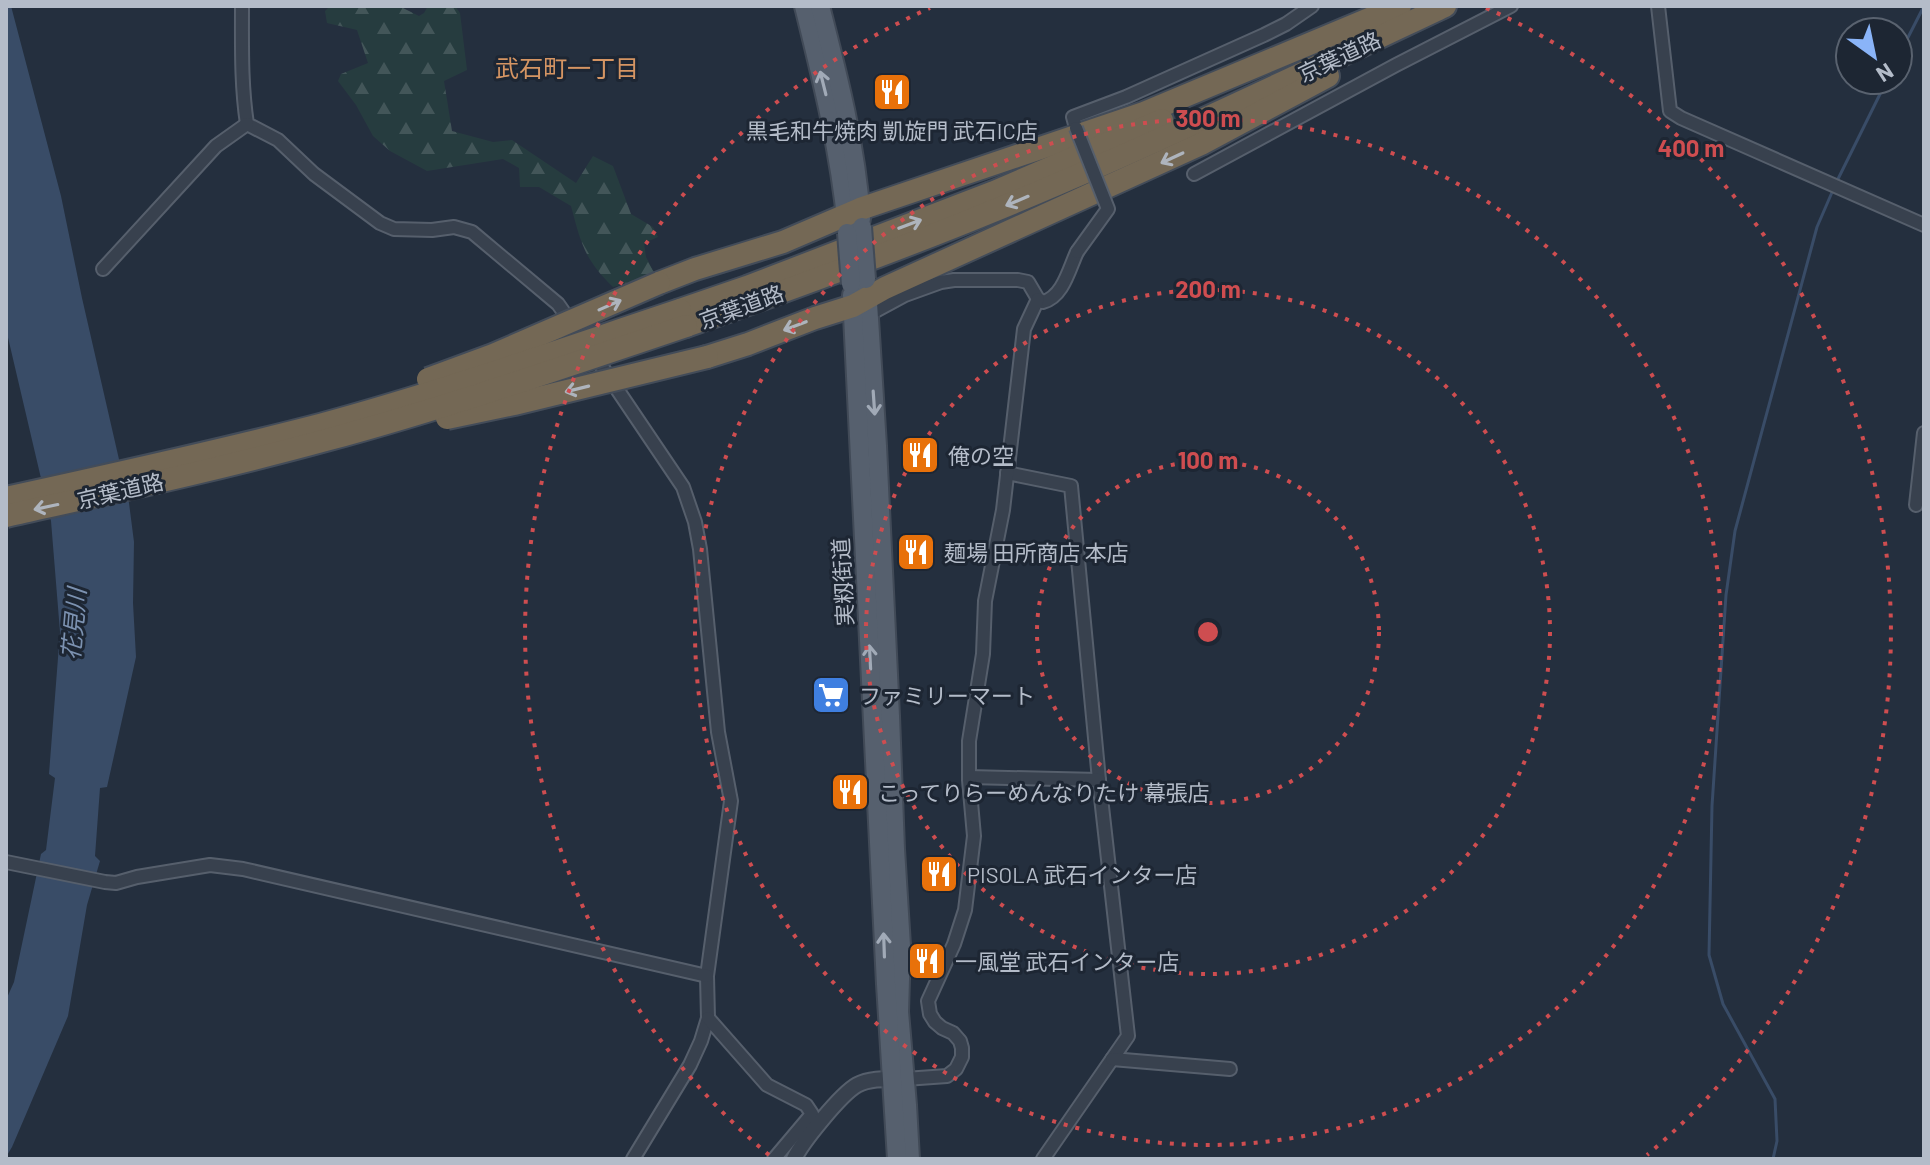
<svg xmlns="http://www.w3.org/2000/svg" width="1930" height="1165" font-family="Barlow,'Noto Sans JP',sans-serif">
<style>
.forest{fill:url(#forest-firs)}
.water{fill:#394c67}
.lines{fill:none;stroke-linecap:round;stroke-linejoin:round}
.stream{stroke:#394c67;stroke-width:3}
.minor-casing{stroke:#565f6c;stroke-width:16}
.tertiary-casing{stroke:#565f6c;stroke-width:18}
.primary-casing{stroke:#414a57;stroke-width:22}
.motorway-casing{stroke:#434c59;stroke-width:26}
.minor{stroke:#38414e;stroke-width:12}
.tertiary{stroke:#38414e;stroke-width:14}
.primary{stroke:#56606e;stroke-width:18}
.motorway{stroke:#746855;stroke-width:22}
.minor-bridge-casing{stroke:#565f6c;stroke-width:16;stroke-linecap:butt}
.primary-bridge-casing{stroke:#414a57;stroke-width:22;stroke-linecap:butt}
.motorway-bridge-casing{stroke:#434c59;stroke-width:26;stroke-linecap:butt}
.minor-bridge{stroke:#38414e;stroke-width:12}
.primary-bridge{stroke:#56606e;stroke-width:18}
.motorway-bridge{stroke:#746855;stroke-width:22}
.oneway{stroke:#a1aab7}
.oneway2{stroke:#aeb4bd}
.ring{fill:none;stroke:#ce4d50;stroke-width:4;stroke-dasharray:4 8}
.labels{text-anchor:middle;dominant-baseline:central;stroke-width:6;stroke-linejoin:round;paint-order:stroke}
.street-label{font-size:22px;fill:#b4bcc9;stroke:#1d2633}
.poi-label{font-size:22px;fill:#b4bcc9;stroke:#1d2633;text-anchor:start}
.neighbourhood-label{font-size:24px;fill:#d59563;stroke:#1d2633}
.water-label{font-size:24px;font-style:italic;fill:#7c92b1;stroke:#1d2633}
.centre{fill:#ce4d50;stroke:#1d2633;stroke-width:4}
.ring-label{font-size:24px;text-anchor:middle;font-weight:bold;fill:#ce4d50;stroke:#1d2633;stroke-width:6;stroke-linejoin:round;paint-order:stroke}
</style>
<defs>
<pattern id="forest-firs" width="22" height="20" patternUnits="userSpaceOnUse" patternTransform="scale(2)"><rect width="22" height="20" fill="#263c3f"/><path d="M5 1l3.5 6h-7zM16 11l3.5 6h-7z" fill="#435659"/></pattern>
</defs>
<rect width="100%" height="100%" fill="#242f3e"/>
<!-- forest -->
<path class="forest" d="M 330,6 L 399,6 L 419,16 L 424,13 L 428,6 L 455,6 L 460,13 L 467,70 L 444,81 L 452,131 L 493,142 L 512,140 L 576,183 L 593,156 L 613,166 L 631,214 L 653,227 L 658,237 L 644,243 L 646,257 L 656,276 L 613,287 C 584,259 581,243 571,206 L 539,187 L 520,187 L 519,168 L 503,159 L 427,171 L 390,151 L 373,136 L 356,105 L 338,81 L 341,74 L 368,63 L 357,30 L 327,23 L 325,11 Z"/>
<!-- water -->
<polygon class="water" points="6,6 11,6 61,196 82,298 129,503 134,542 133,603 136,657 107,787 100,788 95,856 100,861 87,905 68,1016 12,1147 6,1157 6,1000 14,982 41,854 46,850 55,778 49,774 60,632 51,521 6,329"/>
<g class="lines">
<!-- stream -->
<g class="stream">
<polyline points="1898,57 1924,6"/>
<polyline points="1836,183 1887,80"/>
<polyline points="1773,1159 1777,1141 1775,1099 1723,1004 1709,955 1712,806 1726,595 1735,531 1817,227 1833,190"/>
</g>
<!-- minor casing -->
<g class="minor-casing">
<g id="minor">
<path d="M 242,6 C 242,46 241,84 247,124 L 278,140 L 314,174 L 380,223 L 394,229 L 432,230 L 454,227 L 472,232 L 558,304 L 572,324"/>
<polyline points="1658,6 1670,111 1681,118 1924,225"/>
<polyline points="1076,128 1073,117 1126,97 1264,35 1286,24 1312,6"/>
<polyline points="1194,174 1396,65 1511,6"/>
<polyline points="103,269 216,146 247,124"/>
<path d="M 868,315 L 905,295 L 941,282 L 954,280 L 1018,280 L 1028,282 L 1038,299 L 1043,302 C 1063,297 1069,269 1077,252"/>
<polyline points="594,355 683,487 695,522 700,549 718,732 731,801 707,976 708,1018 701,1041 690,1065 633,1159"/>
<polyline points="1007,473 1071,486 1099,780 1128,1036 1043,1159"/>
<polyline points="1916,505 1924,433"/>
<polyline points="969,777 1099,780"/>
<polyline points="6,862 105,882 116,883 137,877 210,865 243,869 707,976"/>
<polyline points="708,1018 767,1085 806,1105 812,1114 774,1159"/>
<polyline points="1112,1059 1230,1069"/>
<polyline points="905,1079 947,1076 956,1069 962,1057 962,1048 960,1041 953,1033 942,1028 935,1022 930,1014 928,1001 954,944 965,910 974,836 969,780 969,741 983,654 985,601 1003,510 1024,329 1038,299"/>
</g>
</g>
<!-- tertiary casing -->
<g class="tertiary-casing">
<path id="tertiary" d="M 794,1159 C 802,1142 841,1094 857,1085 C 870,1078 887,1079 902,1079"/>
</g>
<!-- primary casing -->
<g class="primary-casing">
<g id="primary">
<path d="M 804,6 C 822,79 840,151 847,227"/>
<path d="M 820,6 C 838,76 856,146 861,219"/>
<polyline points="867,287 877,446 890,716 895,849 901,946 899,1012 907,1105 910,1159"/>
<polyline points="852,295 886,984 897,1159"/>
</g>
</g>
<!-- motorway casing -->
<g class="motorway-casing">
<g id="motorway">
<polyline points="659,283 695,269 783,242 860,209 1144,113 1400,6"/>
<polyline points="680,310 747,287 994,192 1162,120"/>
<path d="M 686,326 C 791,289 896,251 998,209 C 1149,147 1297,76 1445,6"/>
<polyline points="707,357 748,344 815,318 853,306 885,288 1201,144 1328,76"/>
</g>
</g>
<!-- minor -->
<use href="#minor" class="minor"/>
<!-- tertiary -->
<use href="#tertiary" class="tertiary"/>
<!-- primary -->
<use href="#primary" class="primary"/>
<!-- motorway -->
<use href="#motorway" class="motorway"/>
<!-- minor-bridge casing -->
<g class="minor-bridge-casing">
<polyline id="minor-bridge" points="1076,128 1108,209 1077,252"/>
</g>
<!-- primary-bridge casing -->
<g class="primary-bridge-casing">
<g id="primary-bridge">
<polyline points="862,227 866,279"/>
<polyline points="847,233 851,284"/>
</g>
</g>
<!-- motorway-bridge casing -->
<g class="motorway-bridge-casing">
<g id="motorway-bridge">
<polyline points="428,379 493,355 659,283"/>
<polyline points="447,418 514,404 707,357"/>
<path d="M 6,498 C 111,475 216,452 320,425 C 442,392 560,350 680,310"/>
<path d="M 6,516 C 113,492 220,469 326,440 C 448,407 567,366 686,326"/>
</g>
</g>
<!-- minor-bridge -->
<use href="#minor-bridge" class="minor-bridge"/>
<!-- primary-bridge -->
<use href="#primary-bridge" class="primary-bridge"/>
<!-- motorway-bridge -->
<use href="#motorway-bridge" class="motorway-bridge"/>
</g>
<!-- one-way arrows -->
<defs><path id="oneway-shaft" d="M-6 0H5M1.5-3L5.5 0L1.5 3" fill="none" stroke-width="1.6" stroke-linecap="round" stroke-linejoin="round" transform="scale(2)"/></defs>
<g class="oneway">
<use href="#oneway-shaft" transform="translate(823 83) rotate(-104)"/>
<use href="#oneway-shaft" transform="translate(874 403) rotate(86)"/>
<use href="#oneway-shaft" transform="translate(870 657) rotate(-93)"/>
<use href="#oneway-shaft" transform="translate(884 945) rotate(-92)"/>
</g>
<g class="oneway2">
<use href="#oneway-shaft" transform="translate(1172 158) rotate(155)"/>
<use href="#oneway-shaft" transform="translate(1017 201) rotate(157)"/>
<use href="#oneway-shaft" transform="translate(910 224) rotate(-21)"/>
<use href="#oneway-shaft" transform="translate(610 305) rotate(-24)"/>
<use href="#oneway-shaft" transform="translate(795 326) rotate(159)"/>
<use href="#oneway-shaft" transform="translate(577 389) rotate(166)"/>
<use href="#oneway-shaft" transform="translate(46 507) rotate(168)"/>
</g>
<!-- distance rings -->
<g class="ring">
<circle cx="1208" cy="632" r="171"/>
<circle cx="1208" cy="632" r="342"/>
<circle cx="1208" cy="632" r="513"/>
<path d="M769 1155A683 683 0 0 1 930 8M1486 8A683 683 0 0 1 1647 1155"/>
</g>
<!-- icons -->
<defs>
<g id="restaurant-square" transform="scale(2)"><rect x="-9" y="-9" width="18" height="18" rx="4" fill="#e8710a" stroke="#1d2633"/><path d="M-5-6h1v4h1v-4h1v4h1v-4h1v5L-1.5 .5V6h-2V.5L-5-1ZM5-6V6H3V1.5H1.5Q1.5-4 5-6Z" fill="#fff"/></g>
<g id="supermarket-square" transform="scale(2)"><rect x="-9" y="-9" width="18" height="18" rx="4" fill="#3f7fe0" stroke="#1d2633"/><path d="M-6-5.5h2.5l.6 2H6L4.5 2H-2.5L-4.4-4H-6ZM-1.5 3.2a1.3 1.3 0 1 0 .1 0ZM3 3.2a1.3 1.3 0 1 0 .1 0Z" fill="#fff"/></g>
</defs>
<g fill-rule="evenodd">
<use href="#restaurant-square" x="892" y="92"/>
<use href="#restaurant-square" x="920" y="455"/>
<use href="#restaurant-square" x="916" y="552"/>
<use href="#supermarket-square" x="831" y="695"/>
<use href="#restaurant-square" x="850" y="792"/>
<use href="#restaurant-square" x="939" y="874"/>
<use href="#restaurant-square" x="927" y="961"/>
</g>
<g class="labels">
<!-- street labels -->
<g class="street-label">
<text transform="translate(1339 56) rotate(-25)">京葉道路</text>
<text transform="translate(741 306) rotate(-20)">京葉道路</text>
<text transform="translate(120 490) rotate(-13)">京葉道路</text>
<text transform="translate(842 582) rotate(-93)">実籾街道</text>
</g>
<!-- poi labels -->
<g class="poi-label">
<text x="892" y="130" text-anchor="middle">黒毛和牛焼肉 凱旋門 武石IC店</text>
<text x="948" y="455">俺の空</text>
<text x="944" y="552">麺場 田所商店 本店</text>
<text x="859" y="695">ファミリーマート</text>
<text x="878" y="792">こってりらーめんなりたけ 幕張店</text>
<text x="967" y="874">PISOLA 武石インター店</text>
<text x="955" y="961">一風堂 武石インター店</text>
</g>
<!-- neighbourhood labels -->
<g class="neighbourhood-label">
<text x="567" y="67">武石町一丁目</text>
</g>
<!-- water labels -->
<g class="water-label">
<text transform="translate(73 624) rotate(-85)">花見川</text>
</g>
</g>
<circle cx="1208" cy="632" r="12" class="centre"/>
<g class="ring-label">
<text x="1208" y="127">300 m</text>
<text x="1691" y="157">400 m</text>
<text x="1208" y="298">200 m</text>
<text x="1208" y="469">100 m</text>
</g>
<!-- border -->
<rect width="1930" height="1165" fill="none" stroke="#b4bcc9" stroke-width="16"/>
<!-- north arrow -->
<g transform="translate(1874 56) rotate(147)"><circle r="38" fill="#1d2633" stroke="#59626f" stroke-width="2"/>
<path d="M0-6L14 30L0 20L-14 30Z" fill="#8ab4f8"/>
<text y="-12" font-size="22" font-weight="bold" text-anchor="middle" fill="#b4bcc9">N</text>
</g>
</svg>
